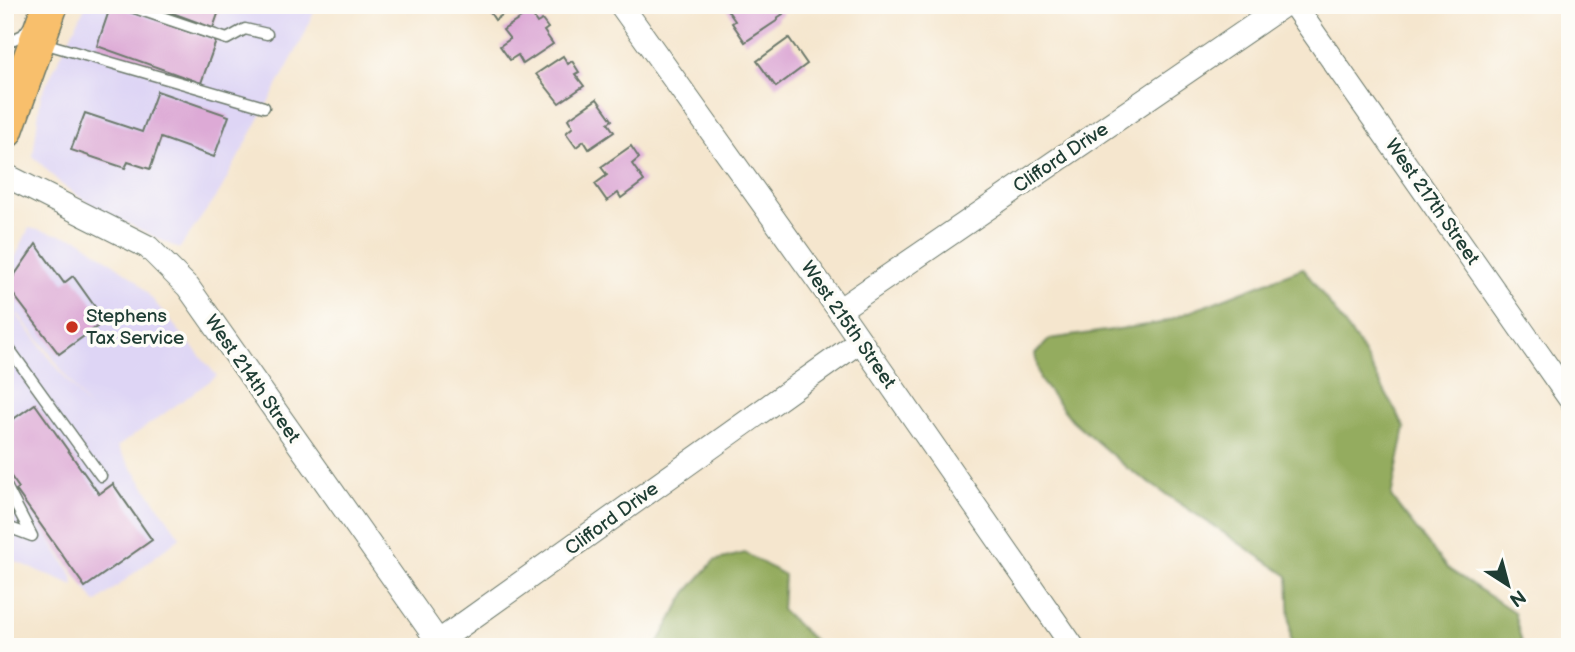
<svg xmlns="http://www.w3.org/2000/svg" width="1575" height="652" font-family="'Balsamiq Sans',sans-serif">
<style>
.built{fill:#ded5f5;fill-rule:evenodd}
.forest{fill:#94ac5e;stroke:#5a7449;stroke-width:2}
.building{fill:#ddaad6}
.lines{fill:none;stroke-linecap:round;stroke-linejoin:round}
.lane-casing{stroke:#6a786a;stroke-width:13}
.street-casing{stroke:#6a786a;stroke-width:25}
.primary-casing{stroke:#6a786a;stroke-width:38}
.lane{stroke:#fff;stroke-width:10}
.street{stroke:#fff;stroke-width:23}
.primary{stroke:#f8bf6c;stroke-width:35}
.poi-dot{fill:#c8321e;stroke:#fdfcf7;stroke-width:2.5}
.labels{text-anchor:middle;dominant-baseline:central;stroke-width:7;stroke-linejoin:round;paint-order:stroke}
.street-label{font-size:19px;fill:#1f3d34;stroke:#fdfcf7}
.poi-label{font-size:19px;fill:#1f3d34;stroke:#fdfcf7;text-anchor:start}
</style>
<rect width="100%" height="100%" fill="#fdfcf7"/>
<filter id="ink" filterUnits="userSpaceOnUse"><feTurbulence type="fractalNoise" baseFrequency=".0143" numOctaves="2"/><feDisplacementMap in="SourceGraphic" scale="14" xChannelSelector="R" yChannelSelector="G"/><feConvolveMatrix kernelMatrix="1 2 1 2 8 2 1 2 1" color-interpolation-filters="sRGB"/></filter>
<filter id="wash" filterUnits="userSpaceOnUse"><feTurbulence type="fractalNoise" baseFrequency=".00686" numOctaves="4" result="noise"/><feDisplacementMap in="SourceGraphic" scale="28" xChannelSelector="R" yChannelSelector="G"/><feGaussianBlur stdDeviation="1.57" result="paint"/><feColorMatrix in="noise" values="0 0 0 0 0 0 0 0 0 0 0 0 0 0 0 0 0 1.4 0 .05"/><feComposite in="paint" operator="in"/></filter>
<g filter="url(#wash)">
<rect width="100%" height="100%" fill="#f5e6ce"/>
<!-- built -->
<g class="built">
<polygon points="86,5 317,5 302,40 220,191 179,249 93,206 61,184 33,156 41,95"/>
<path d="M 29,228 L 79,239 L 137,281 L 217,376 L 117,447 L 180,537 L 96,603 L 43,530 L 73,576 L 74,586 L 5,557 L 5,279 ZM 18,314 L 47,350 L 90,410 L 17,315 Z"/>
</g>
<!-- forest -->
<g class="forest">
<polygon points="1303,268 1358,343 1405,428 1391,497 1447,568 1514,612 1523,647 1291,647 1288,576 1127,468 1072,420 1040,380 1035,354 1050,339 1161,323"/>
<polygon points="745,553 784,575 782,610 821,647 656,647 686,593 714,561"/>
</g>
<g id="blocks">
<!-- building -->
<g class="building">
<polygon points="111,5 216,41 201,83 97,46"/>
<polygon points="151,5 213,5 212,8 219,11 213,28"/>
<polygon points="485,5 516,5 495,20"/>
<polygon points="730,5 767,5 769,8 777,5 783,14 777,18 778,20 745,42 732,23 735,21 726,8"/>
<polygon points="530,12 537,23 542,20 548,28 544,31 553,44 523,64 518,55 510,60 500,46 510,39 503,30"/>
<polygon points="789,38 807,64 776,87 757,61"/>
<polygon points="563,56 568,64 572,61 579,72 575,74 584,86 559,103 536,74"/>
<polygon points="157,91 229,116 214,157 161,138 150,169 128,162 125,168 71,150 85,113 142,132"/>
<polygon points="597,99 612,120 608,123 614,132 589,149 584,141 576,147 566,133 573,127 568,119"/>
<polygon points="631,146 639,158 632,164 644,181 621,198 618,193 607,201 595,184 607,175 601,167"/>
<polygon points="36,244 64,283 73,276 105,321 59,354 7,286"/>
<polygon points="35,404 99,494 113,484 152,540 85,587 16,490 19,488 5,468 5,425"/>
</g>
</g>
</g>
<g filter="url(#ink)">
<use href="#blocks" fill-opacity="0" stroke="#6a786a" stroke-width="2"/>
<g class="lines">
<!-- lane casing -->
<g class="lane-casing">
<g id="lane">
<polyline points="126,5 227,39 245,29 267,34"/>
<polyline points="5,43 23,35 28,28"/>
<polyline points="43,43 264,107"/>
<polyline points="5,343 101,476"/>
<polyline points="5,484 32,536 5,526"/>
</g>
</g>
<!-- street casing -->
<g class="street-casing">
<g id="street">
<polyline points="621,5 839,310 1073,647"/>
<polyline points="1294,5 1570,399"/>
<polyline points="5,175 148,247 188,287 442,647"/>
<polyline points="839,310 1284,5"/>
<polyline points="431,647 860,341"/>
</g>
</g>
<!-- primary casing -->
<g class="primary-casing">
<polyline id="primary" points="5,131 50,5"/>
</g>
<!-- lane -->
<use href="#lane" class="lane"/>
<!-- street -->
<use href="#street" class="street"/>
<!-- primary -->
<use href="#primary" class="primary"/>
</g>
</g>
<!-- markers -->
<circle class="poi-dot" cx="72" cy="327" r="7"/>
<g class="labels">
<!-- street labels -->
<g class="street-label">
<text transform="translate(1061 158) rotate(-34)">Clifford Drive</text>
<text transform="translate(1432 202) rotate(55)">West 217th Street</text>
<text transform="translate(848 325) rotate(55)">West 215th Street</text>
<text transform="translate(252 379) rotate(55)">West 214th Street</text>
<text transform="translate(612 519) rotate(-36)">Clifford Drive</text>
</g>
<!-- poi labels -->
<g class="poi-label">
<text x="86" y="316">Stephens<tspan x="86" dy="22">Tax Service</tspan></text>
</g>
</g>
<!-- margin -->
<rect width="1575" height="652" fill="none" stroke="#fdfcf7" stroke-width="28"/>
<!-- north arrow -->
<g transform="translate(1508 585) rotate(144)" stroke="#fdfcf7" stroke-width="5" paint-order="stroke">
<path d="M0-5L12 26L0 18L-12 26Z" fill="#1f3d34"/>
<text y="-10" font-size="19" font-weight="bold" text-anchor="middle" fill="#1f3d34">N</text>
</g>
</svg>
